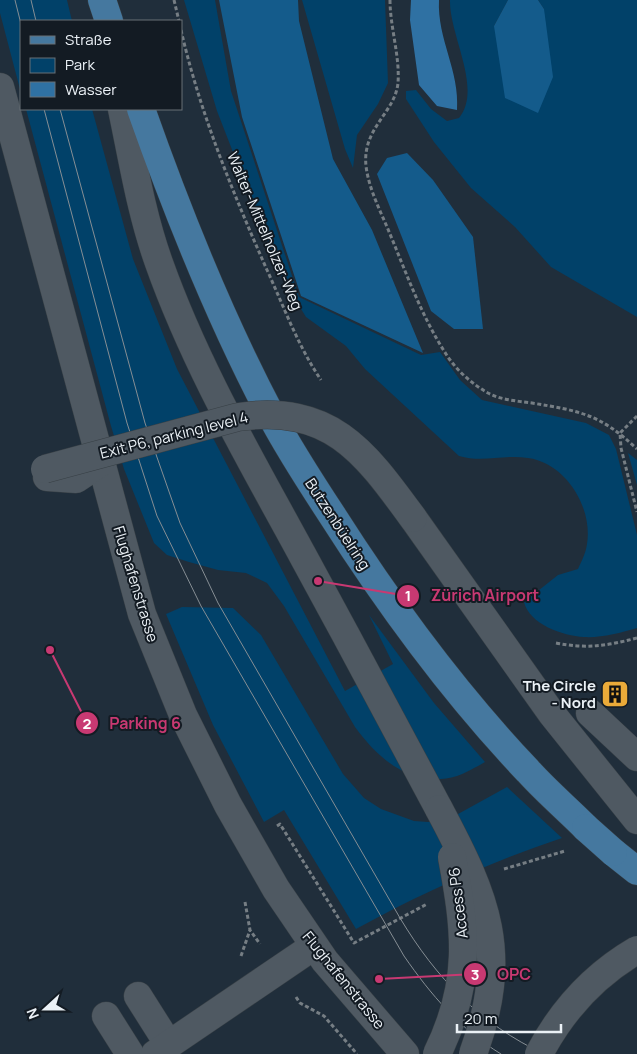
<svg xmlns="http://www.w3.org/2000/svg" width="637" height="1054" font-family="Manrope,sans-serif">
<style>
.built{fill:#202e3b;fill-rule:evenodd}
.green{fill:#014169}
.forest{fill:#145b8b}
.water{fill:#2f71a3}
.lines{fill:none;stroke-linecap:round;stroke-linejoin:round}
.minor-casing{stroke:#384046;stroke-width:29}
.major-casing{stroke:#384046;stroke-width:29}
.path{stroke:#767e84;stroke-width:3;stroke-dasharray:4 2.5;stroke-linecap:butt}
.minor{stroke:#4f5962;stroke-width:28}
.major{stroke:#45789f;stroke-width:28}
.tram{stroke:#868e94;stroke-width:1}
.minor-bridge-casing{stroke:#384046;stroke-width:29;stroke-linecap:butt}
.major-bridge-casing{stroke:#384046;stroke-width:29;stroke-linecap:butt}
.minor-bridge{stroke:#4f5962;stroke-width:28}
.major-bridge{stroke:#45789f;stroke-width:28}
.labels{text-anchor:middle;dominant-baseline:central;stroke-width:4;stroke-linejoin:round;paint-order:stroke}
.street-label{font-size:15px;fill:#ebf1f6;stroke:#131b23}
.poi-label{font-size:15px;font-weight:bold;fill:#ebf1f6;stroke:#131b23;text-anchor:end}
.leader{fill:none;stroke:#c83972;stroke-width:2}
.callout-dot{fill:#c83972;stroke:#131b23;stroke-width:2}
.mark-label{font-size:15px;text-anchor:middle;font-weight:bold;fill:#fff}
.callout-label{font-size:16px;text-anchor:middle;font-weight:bold;fill:#c83972;stroke:#131b23;stroke-width:4;stroke-linejoin:round;paint-order:stroke}
</style>
<rect width="100%" height="100%" fill="#1c252c"/>
<!-- built -->
<path class="built" d="M 0,0 L 637,0 L 637,1054 L 0,1054 ZM 21,21 L 181,21 L 181,109 L 21,109 Z"/>
<!-- green -->
<g class="green">
<polygon points="0,0 67,0 72,21 21,21 21,93 0,13"/>
<path d="M 184,0 L 215,0 L 231,91 L 299,297 L 421,355 L 440,352 L 460,380 L 482,400 L 586,423 L 609,435 L 616,449 L 637,535 L 637,628 C 620,633 601,638 584,637 C 563,636 529,624 524,602 L 558,575 L 578,569 C 581,562 586,553 587,544 C 593,508 566,463 528,458 C 504,454 483,463 459,456 L 365,369 L 346,346 L 306,317 L 282,278 L 217,111 Z"/>
<polygon points="302,0 385,0 388,83 378,104 357,135 353,168 345,149"/>
<path d="M 450,0 L 508,0 L 494,26 L 544,9 L 538,0 L 637,0 L 637,317 L 551,267 L 515,227 L 471,188 L 434,142 L 406,99 L 406,91 L 416,90 L 431,109 L 447,121 L 459,118 C 483,89 449,35 450,0 Z"/>
<path d="M 26,109 L 92,109 L 133,259 L 177,369 L 345,691 L 393,664 L 369,615 L 434,703 L 485,762 C 476,767 466,773 457,776 C 413,789 379,760 355,727 L 284,606 L 267,583 L 246,573 L 218,570 L 189,562 L 167,555 L 154,543 L 124,469 L 111,426 Z"/>
<polygon points="628,453 637,460 637,485"/>
<path d="M 182,607 L 233,608 L 261,635 L 343,774 L 364,798 L 381,809 L 414,821 L 428,822 L 449,819 L 507,787 L 562,838 C 490,862 422,893 356,929 L 284,810 L 264,822 L 213,725 L 166,614 Z"/>
</g>
<!-- forest -->
<g class="forest">
<polygon points="219,0 298,0 299,21 333,159 372,230 423,353 301,296 242,117"/>
<polygon points="508,0 538,0 544,9 553,77 538,113 505,98 494,26"/>
<polygon points="407,153 433,180 473,237 483,329 454,329 431,311 377,174 387,158"/>
</g>
<!-- water -->
<path class="water" d="M 411,0 L 439,0 C 437,39 460,71 457,110 L 437,106 L 419,85 L 410,20 Z"/>
<g class="lines">
<!-- minor casing -->
<g class="minor-casing">
<g id="minor">
<polyline points="0,87 142,614 183,715 228,805 276,889 325,961 405,1054"/>
<path d="M 122,109 C 133,161 141,213 159,263 C 196,367 251,460 303,556 C 349,640 394,725 439,809"/>
<polyline points="47,477 76,479 100,463"/>
<polyline points="413,518 552,714 637,820"/>
<polyline points="590,713 637,757"/>
<polyline points="138,996 169,1045"/>
<polyline points="106,1016 130,1054"/>
<polyline points="155,1054 314,946"/>
</g>
</g>
<!-- major casing -->
<g class="major-casing">
<g id="major">
<polyline points="102,0 109,21"/>
<path d="M 141,109 C 178,214 219,317 272,417 C 290,451 311,483 332,515 C 390,606 454,693 528,771 C 546,791 567,809 586,828"/>
<polyline points="613,852 637,871"/>
</g>
</g>
<!-- path -->
<g class="path">
<polyline points="174,0 179,21"/>
<path d="M 390,0 C 390,27 400,56 398,83 C 395,113 362,128 366,166 C 369,190 381,212 390,234 C 407,275 422,317 446,354 C 456,370 472,384 488,393 C 501,400 517,401 532,403 C 580,411 600,414 637,449"/>
<path d="M 181,30 C 200,113 233,193 267,270 C 284,307 298,346 321,380"/>
<polyline points="637,416 620,433 621,448 637,512"/>
<path d="M 556,643 C 587,649 606,646 637,638"/>
<polyline points="277,826 280,824 354,943 427,904"/>
<polyline points="504,869 565,851"/>
<polyline points="245,902 250,930 260,944"/>
<polyline points="241,956 250,930"/>
<polyline points="296,997 300,1003 324,1016 357,1054"/>
</g>
<!-- minor -->
<use href="#minor" class="minor"/>
<!-- major -->
<use href="#major" class="major"/>
<!-- tram -->
<g class="tram">
<polyline points="15,0 21,24"/>
<polyline points="31,0 36,21"/>
<path d="M 44,109 L 127,423 L 157,516 L 201,606 L 404,956 C 431,995 460,1029 501,1054"/>
<path d="M 60,109 L 145,423 L 180,523 L 218,603 L 400,918 C 436,978 480,1024 544,1054"/>
</g>
<!-- minor-bridge casing -->
<g class="minor-bridge-casing">
<g id="minor-bridge">
<path d="M 45,469 L 238,417 C 331,404 364,451 413,518"/>
<path d="M 439,809 C 487,899 510,953 473,1054"/>
<path d="M 437,1054 C 472,983 466,932 452,857"/>
<path d="M 539,1054 C 562,1010 594,975 637,950"/>
</g>
</g>
<!-- major-bridge casing -->
<g class="major-bridge-casing">
<polyline id="major-bridge" points="586,828 613,852"/>
</g>
<!-- minor-bridge -->
<use href="#minor-bridge" class="minor-bridge"/>
<!-- major-bridge -->
<use href="#major-bridge" class="major-bridge"/>
</g>
<!-- icons -->
<defs>
<g id="building-square" transform="scale(1.4375)"><rect x="-9" y="-9" width="18" height="18" rx="4" fill="#eaaa39" stroke="#131b23"/><path d="M-4-6H4V6H1V3H-1V6H-4ZM-2.5-4.3h1.7v1.8h-1.7ZM.8-4.3h1.7v1.8H.8ZM-2.5-1h1.7V.8h-1.7ZM.8-1h1.7V.8H.8Z" fill="#111"/></g>
</defs>
<g fill-rule="evenodd">
<use href="#building-square" x="615" y="694"/>
</g>
<g class="labels">
<!-- street labels -->
<g class="street-label">
<text transform="translate(265 231) rotate(67)">Walter-Mittelholzer-Weg</text>
<text transform="translate(174 435) rotate(-14)">Exit P6, parking level 4</text>
<text transform="translate(338 524) rotate(57)">Butzenbüelring</text>
<text transform="translate(136 584) rotate(73)">Flughafenstrasse</text>
<text transform="translate(458 903) rotate(-97)">Access P6</text>
<text transform="translate(344 980) rotate(51)">Flughafenstrasse</text>
</g>
<!-- poi labels -->
<g class="poi-label">
<text x="596" y="685">The Circle<tspan x="596" dy="17">- Nord</tspan></text>
</g>
</g>
<!-- callouts -->
<path class="leader" d="M318 581L408 596M50 650L87 723M379 979L475 974"/>
<g class="callout-dot">
<circle cx="318" cy="581" r="5"/>
<circle cx="50" cy="650" r="5"/>
<circle cx="379" cy="979" r="5"/>
<circle cx="408" cy="596" r="12"/>
<circle cx="87" cy="723" r="12"/>
<circle cx="475" cy="974" r="12"/>
</g>
<g class="mark-label">
<text x="408" y="601">1</text>
<text x="87" y="729">2</text>
<text x="475" y="980">3</text>
</g>
<g class="callout-label">
<text x="485" y="601">Zürich Airport</text>
<text x="145" y="729">Parking 6</text>
<text x="514" y="980">OPC</text>
</g>
<!-- legend -->
<rect x="20" y="20" width="162" height="90" fill="#131b23" stroke="#697177"/>
<rect x="30" y="36" width="25" height="8" fill="#45789f" stroke="#697177"/>
<text x="65" y="45" font-size="15" fill="#ebf1f6">Straße</text>
<rect x="30" y="58" width="25" height="15" fill="#014169" stroke="#697177"/>
<text x="65" y="70" font-size="15" fill="#ebf1f6">Park</text>
<rect x="30" y="82" width="25" height="15" fill="#2f71a3" stroke="#697177"/>
<text x="65" y="95" font-size="15" fill="#ebf1f6">Wasser</text>
<!-- north arrow -->
<g transform="translate(45 1009) rotate(249)" stroke="#131b23" stroke-width="4" paint-order="stroke">
<path d="M0-4L9 19L0 12L-9 19Z" fill="#ebf1f6"/>
<text y="-8" font-size="14" font-weight="bold" text-anchor="middle" fill="#ebf1f6">N</text>
</g>
<!-- scale -->
<path d="M457 1024v8h104v-8" fill="none" stroke="#ebf1f6" stroke-width="2.5"/>
<text x="464" y="1024" font-size="15" fill="#ebf1f6" stroke="#131b23" stroke-width="4" paint-order="stroke">20 m</text>
</svg>
